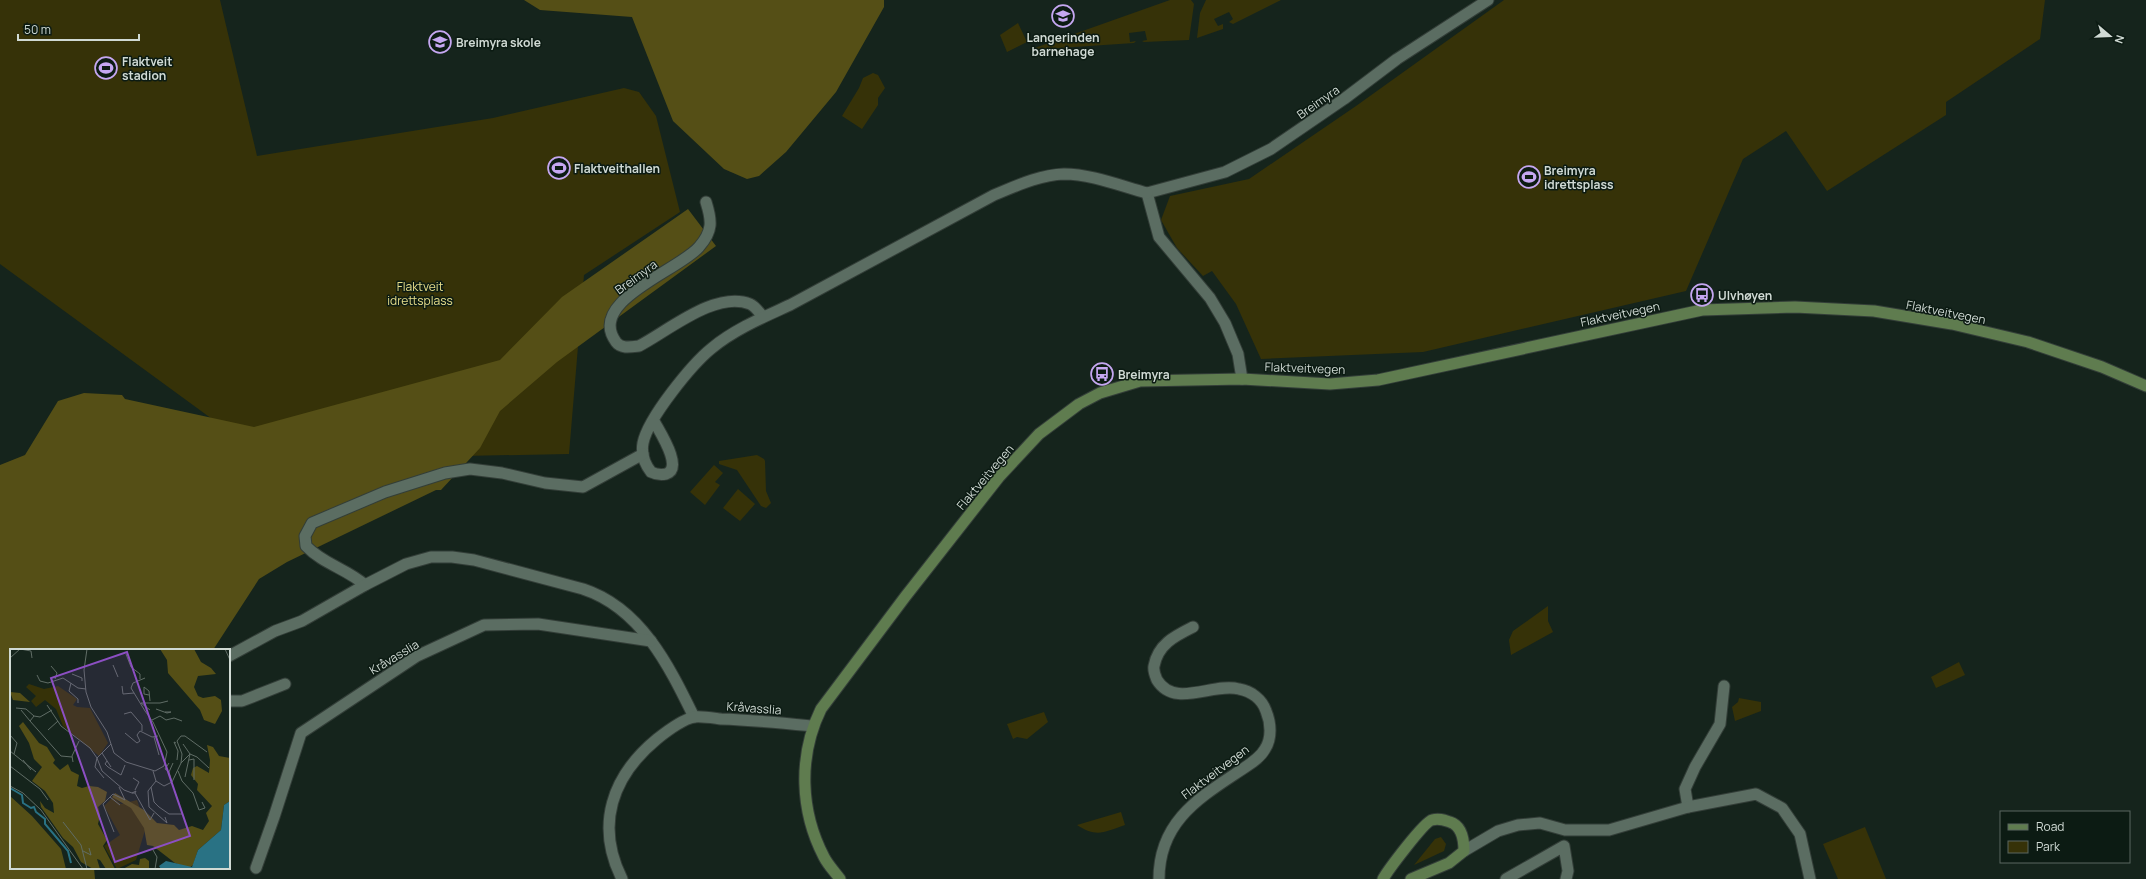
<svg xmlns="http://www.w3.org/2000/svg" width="2146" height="879" font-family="Manrope,sans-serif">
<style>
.green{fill:#363208}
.forest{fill:#554f16}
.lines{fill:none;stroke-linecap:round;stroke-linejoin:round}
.minor-casing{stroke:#333e38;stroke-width:13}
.secondary-casing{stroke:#333e38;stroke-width:13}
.minor{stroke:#5b6d62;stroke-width:11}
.secondary{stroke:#5f7c4f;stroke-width:11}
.labels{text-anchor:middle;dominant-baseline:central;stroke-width:3;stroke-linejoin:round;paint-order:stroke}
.poi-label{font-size:12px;font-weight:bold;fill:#d0dad4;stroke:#0c1b13;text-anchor:start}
.street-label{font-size:12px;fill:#d0dad4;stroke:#0c1b13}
.park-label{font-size:12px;fill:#e8df8b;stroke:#0c1b13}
.inset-river{fill:none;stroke:#297284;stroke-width:2}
.inset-road{fill:none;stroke:#606d66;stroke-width:1}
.view{fill:#8c4fc3;fill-opacity:0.15;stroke:#8c4fc3;stroke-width:2}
.inset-edge{fill:none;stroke:#d0dad4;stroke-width:2}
</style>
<rect width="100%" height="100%" fill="#15241c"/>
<!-- green -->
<g class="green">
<polygon points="0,0 220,0 257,156 493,118 624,88 639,92 656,116 680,212 584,275 569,454 462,456 249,446 0,264"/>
<polygon points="1170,0 1191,0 1194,4 1189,40 1144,42 1142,41 1147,40 1145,31 1129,33 1130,42 1136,41 1134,43 1029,50"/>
<polygon points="1206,0 1281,0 1233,24 1229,22 1233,19 1229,12 1214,19 1218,26 1223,24 1223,29 1197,38 1200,13"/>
<polygon points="1504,0 2045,0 2040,39 1946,102 1946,115 1827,191 1786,131 1743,159 1686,291 1423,352 1261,359 1236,304 1212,271 1203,276 1177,248 1161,220 1170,196 1249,179 1356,106"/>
<polygon points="1018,23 1027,42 1007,52 1000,35"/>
<polygon points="873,73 878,75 885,88 878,98 878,105 862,129 842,116 859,88 863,78"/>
<polygon points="757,455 764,459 765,461 766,491 771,503 766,508 761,506 737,470 719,464 719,461"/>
<polygon points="714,465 723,473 715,482 720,485 705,505 690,492"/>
<polygon points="738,489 755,504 740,521 723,508"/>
<polygon points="1548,606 1548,621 1553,632 1511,655 1509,640 1513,631"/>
<polygon points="1959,662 1965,675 1936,688 1931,677"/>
<polygon points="1739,698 1761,702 1761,711 1735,721 1732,707 1738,702"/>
<polygon points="1044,712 1048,722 1027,739 1017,737 1013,739 1007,724"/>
<path d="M 1121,812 L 1125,825 C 1104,832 1097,838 1077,825 Z"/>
<polygon points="1865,827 1886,879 1838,879 1823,844"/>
<polygon points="1441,837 1446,844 1444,851 1414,865 1435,839"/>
</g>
<!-- forest -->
<g class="forest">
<polygon points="524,0 884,0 884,7 836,92 786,152 759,176 747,179 724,169 673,121 632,17 540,10"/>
<polygon points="688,209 716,246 557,362 500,411 480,448 441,490 436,490 287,562 259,579 213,650 11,650 11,868 94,868 95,879 0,879 0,465 25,455 58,401 84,393 122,395 125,399 254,427 500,360 562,297"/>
</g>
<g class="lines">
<!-- minor casing -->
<g class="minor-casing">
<g id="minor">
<path d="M 706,202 C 712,221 713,231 699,247 C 680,270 586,301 616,342 C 621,349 631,347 639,346 C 668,331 716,290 750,304 C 755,306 759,312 763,317"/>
<polyline points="1242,379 1238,354 1225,323 1210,298 1159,237 1147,193 1225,172 1271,149 1344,99 1397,59 1488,0"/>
<path d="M 654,421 C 659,431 684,468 666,474 C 661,475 655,474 651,472 C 644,463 641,454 643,443 C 648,418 692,364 712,348 C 735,329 764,317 790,305 L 994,195 C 1016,186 1039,175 1064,174 C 1091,174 1121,186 1147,193"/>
<path d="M 365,585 C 347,569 323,564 306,546 L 305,536 L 312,523 L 385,492 L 445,473 L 470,469 L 502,473 L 545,483 L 583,487 L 643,454"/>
<path d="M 229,656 L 275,631 L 302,621 L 365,585 L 406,564 L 431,557 L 452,557 L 474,560 L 583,589 C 641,608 669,666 694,717"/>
<polyline points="229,701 242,701 285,684"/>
<polyline points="1688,807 1685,789 1695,767 1720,724 1724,686"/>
<polyline points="1464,851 1498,831 1518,825 1540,823 1565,830 1609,830 1688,807 1756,794 1782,808 1800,834 1810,879"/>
<polyline points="256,868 274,817 301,733 417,656 484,625 538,624 651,641"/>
<path d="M 622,879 C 595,825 612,776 657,739 C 667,731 681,720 694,717 C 702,716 713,718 721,719 C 752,720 782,723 813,726"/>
<path d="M 1159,879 C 1159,825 1194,801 1235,774 C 1245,767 1259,760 1265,749 C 1272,738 1271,723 1266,711 C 1262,699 1251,691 1239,689 C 1213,682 1175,709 1157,680 C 1155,675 1153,671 1154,666 C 1158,644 1175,636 1193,627"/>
<polyline points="1506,879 1564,846 1568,871 1566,879"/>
</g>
</g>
<!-- secondary casing -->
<g class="secondary-casing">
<g id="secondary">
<path d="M 840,879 C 835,872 828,865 824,857 C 800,811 798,756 821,709 L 905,597 L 999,477 L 1039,434 L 1079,404 L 1100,393 L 1140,381 L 1242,379 L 1330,384 L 1378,380 L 1702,310 L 1795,307 L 1874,311 L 1952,324 L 2028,342 L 2102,367 L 2146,386"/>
<path d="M 1383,879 C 1388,870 1424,822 1432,820 C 1439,818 1444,820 1450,822 C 1462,826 1464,841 1464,851 L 1449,863 L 1411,879"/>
</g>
</g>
<!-- minor -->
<use href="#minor" class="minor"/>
<!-- secondary -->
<use href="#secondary" class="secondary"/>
</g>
<!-- icons -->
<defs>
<g id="school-ring" transform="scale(1.15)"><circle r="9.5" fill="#0c1b13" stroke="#c5a7f1" stroke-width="1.5"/><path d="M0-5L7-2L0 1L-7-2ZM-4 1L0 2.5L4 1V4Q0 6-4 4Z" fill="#c5a7f1"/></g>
<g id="stadium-ring" transform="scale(1.15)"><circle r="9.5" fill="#0c1b13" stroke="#c5a7f1" stroke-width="1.5"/><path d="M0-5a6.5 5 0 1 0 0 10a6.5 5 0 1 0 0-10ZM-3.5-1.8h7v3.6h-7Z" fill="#c5a7f1"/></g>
<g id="bus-ring" transform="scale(1.15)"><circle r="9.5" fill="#0c1b13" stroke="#c5a7f1" stroke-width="1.5"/><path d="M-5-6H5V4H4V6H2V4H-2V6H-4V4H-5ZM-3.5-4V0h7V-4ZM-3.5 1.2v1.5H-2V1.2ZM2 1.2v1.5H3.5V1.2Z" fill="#c5a7f1"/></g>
</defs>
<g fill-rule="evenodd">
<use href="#school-ring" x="1063" y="16"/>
<use href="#school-ring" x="440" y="42"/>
<use href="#stadium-ring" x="106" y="68"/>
<use href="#stadium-ring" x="559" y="168"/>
<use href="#stadium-ring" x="1529" y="177"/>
<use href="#bus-ring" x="1702" y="295"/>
<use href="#bus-ring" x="1102" y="374"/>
</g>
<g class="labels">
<!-- poi labels -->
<g class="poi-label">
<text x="1063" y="37" text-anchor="middle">Langerinden<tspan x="1063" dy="14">barnehage</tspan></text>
<text x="456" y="42">Breimyra skole</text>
<text x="122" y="61">Flaktveit<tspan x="122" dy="14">stadion</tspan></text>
<text x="574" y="168">Flaktveithallen</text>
<text x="1544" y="170">Breimyra<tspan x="1544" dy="14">idrettsplass</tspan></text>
<text x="1718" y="295">Ulvhøyen</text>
<text x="1118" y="374">Breimyra</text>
</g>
<!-- street labels -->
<g class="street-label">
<text transform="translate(1318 102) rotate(-35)">Breimyra</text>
<text transform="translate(636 277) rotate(-36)">Breimyra</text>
<text transform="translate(1946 312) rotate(11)">Flaktveitvegen</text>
<text transform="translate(1620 314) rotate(-12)">Flaktveitvegen</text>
<text transform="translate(1305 368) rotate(2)">Flaktveitvegen</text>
<text transform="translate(985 477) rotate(-50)">Flaktveitvegen</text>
<text transform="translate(394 657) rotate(-31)">Kråvasslia</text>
<text transform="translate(754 708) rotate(4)">Kråvasslia</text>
<text transform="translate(1215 772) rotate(-37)">Flaktveitvegen</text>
</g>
<!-- park labels -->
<g class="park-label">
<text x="420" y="286">Flaktveit<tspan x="420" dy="14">idrettsplass</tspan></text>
</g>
</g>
<!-- overview -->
<g transform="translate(10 649)">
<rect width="220" height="220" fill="#15241c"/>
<path d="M 19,35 L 34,40 L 48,37 L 67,50 L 63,56 L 67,58 L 80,59 L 98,94 L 89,107 L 53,77 L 46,60 L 35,51 L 26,58 L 21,52 L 26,47 L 16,38 ZM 103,148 L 111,155 L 127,151 L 136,178 L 126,211 L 107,220 L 94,197 L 110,186 L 94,157 Z" fill="#363208"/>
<path d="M 150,0 L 184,0 L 191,13 L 201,19 L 206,25 L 188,27 L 184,38 L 188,47 L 193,49 L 205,47 L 211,51 L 212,62 L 205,75 L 194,71 L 190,61 L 158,24 L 157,11 ZM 0,43 L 10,44 L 20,53 L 3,51 ZM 13,73 L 29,94 L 37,98 L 45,111 L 43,114 L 50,121 L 58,115 L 61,122 L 69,126 L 67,137 L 72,139 L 79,137 L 88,138 L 97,143 L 95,152 L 88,158 L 90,166 L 88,175 L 97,191 L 93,197 L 105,220 L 96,220 L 90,211 L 87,210 L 90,220 L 83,220 L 71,213 L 63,198 L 53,189 L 31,158 L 30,152 L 35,159 L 44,164 L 43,154 L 35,142 L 22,132 L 32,118 L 24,110 L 19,94 L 9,77 ZM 197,96 L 203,98 L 209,107 L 220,109 L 220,152 L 214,156 L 211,181 L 188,201 L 183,216 L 179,219 L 165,214 L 143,197 L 137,196 L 134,179 L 121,159 L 102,148 L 105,144 L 134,161 L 147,174 L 164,176 L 169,181 L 182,177 L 193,181 L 199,172 L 196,164 L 202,157 L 187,141 L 188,135 L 181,126 L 183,119 L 187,117 L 199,124 L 200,111 ZM 0,147 L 22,167 L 51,200 L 56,220 L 0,220 ZM 135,209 L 139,212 L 139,220 L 113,220 L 122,215 L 129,216 L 130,210 Z" fill="#554f16"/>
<path d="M 220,152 L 220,220 L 151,220 L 149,217 L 156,212 L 182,218 L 188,201 L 211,181 L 214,156 Z" fill="#297284"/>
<path class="inset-river" d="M 0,139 L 12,146 L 13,154 L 21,159 L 24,158 L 26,163 L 35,170 L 35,175 L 58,202 L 61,214"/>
<path class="inset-road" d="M 10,0 L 21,2 L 22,9M 77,0 L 74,21 L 76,43 L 81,58 L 97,83 L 104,104 L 116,113 L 145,122 L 154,117 L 157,103 L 143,73 L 135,62M 215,0 L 220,11M 116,5 L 121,18 L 130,25 L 130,30M 0,9 L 10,0M 103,16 L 108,28M 41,17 L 47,24 L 45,30M 62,25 L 72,29 L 72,32M 27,26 L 30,32 L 38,34 L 53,29 L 68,39 L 76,40M 61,34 L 59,42 L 68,50 L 68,54M 112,37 L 113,45 L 124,44M 139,46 L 134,45 L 134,38 L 139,42 L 140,52M 37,56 L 51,77 L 80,99 L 87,109 L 101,95M 6,59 L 16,60 L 24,67 L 30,68 L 42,61M 146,60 L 157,64 L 161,63 L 155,63M 11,61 L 20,72 L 24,67M 140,61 L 131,54 L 150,54 L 158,52M 135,62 L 121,39 L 123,34 L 135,29M 114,65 L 121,63 L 132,76 L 132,82M 142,71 L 150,67 L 156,71 L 164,69 L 172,72M 20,72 L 51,107 L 62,108M 38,81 L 48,72M 115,84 L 127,94 L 130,92 L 127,86 L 130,82 L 142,88 L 148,87M 0,86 L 7,94 L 4,105M 144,88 L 149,106M 166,94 L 164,93 L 168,102 L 167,111M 173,95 L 180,105 L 175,128M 0,102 L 26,123M 92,104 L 101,118M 87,109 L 92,122 L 114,141 L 122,144 L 126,142 L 125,144 L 122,144M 87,109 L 85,118 L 94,129M 13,111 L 21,121M 179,111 L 184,110 L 184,131M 97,112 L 95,115 L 98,118 L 111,126 L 115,116M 63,113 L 62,107 L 69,92M 171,114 L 172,105 L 167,92 L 171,87 L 175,87 L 197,103M 0,117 L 30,140 L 38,151M 143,122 L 146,132 L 154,137 L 162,133 L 171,114 L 180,105 L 187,108 L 199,119M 168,122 L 172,132 L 183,144 L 189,161 L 195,159 L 192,153M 159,123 L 155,120 L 159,114M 123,129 L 129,133 L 125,141M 146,132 L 138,142 L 139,158 L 157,174 L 155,168M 162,133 L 159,123 L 163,114M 0,137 L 13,144 L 31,161 L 73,220M 141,138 L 144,153 L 149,158 L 159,165 L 172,165M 125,144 L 140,171 L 144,164M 100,148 L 110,156M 53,173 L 71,196 L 77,220M 104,183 L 93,155 L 103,145 L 115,151 L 109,138M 143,201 L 147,208 L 145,220M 73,202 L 81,206 L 79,199"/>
<path class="view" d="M 117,3 L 180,187 L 105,213 L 41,29 Z"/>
<rect width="220" height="220" class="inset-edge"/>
</g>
<!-- legend -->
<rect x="2000" y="811" width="130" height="52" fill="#0c1b13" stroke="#5a6760"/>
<rect x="2008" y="824" width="20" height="6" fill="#5f7c4f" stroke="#5a6760"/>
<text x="2036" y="831" font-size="12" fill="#d0dad4">Road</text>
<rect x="2008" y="841" width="20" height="12" fill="#363208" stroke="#5a6760"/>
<text x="2036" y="851" font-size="12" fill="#d0dad4">Park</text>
<!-- north arrow -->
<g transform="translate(2110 36) rotate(109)" stroke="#0c1b13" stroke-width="3" paint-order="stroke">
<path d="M0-3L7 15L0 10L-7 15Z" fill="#d0dad4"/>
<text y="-6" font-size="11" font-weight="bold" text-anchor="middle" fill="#d0dad4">N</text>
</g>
<!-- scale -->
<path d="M18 34v6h121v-6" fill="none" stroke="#d0dad4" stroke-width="2"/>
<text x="24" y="34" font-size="12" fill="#d0dad4" stroke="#0c1b13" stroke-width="3" paint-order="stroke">50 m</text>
</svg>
